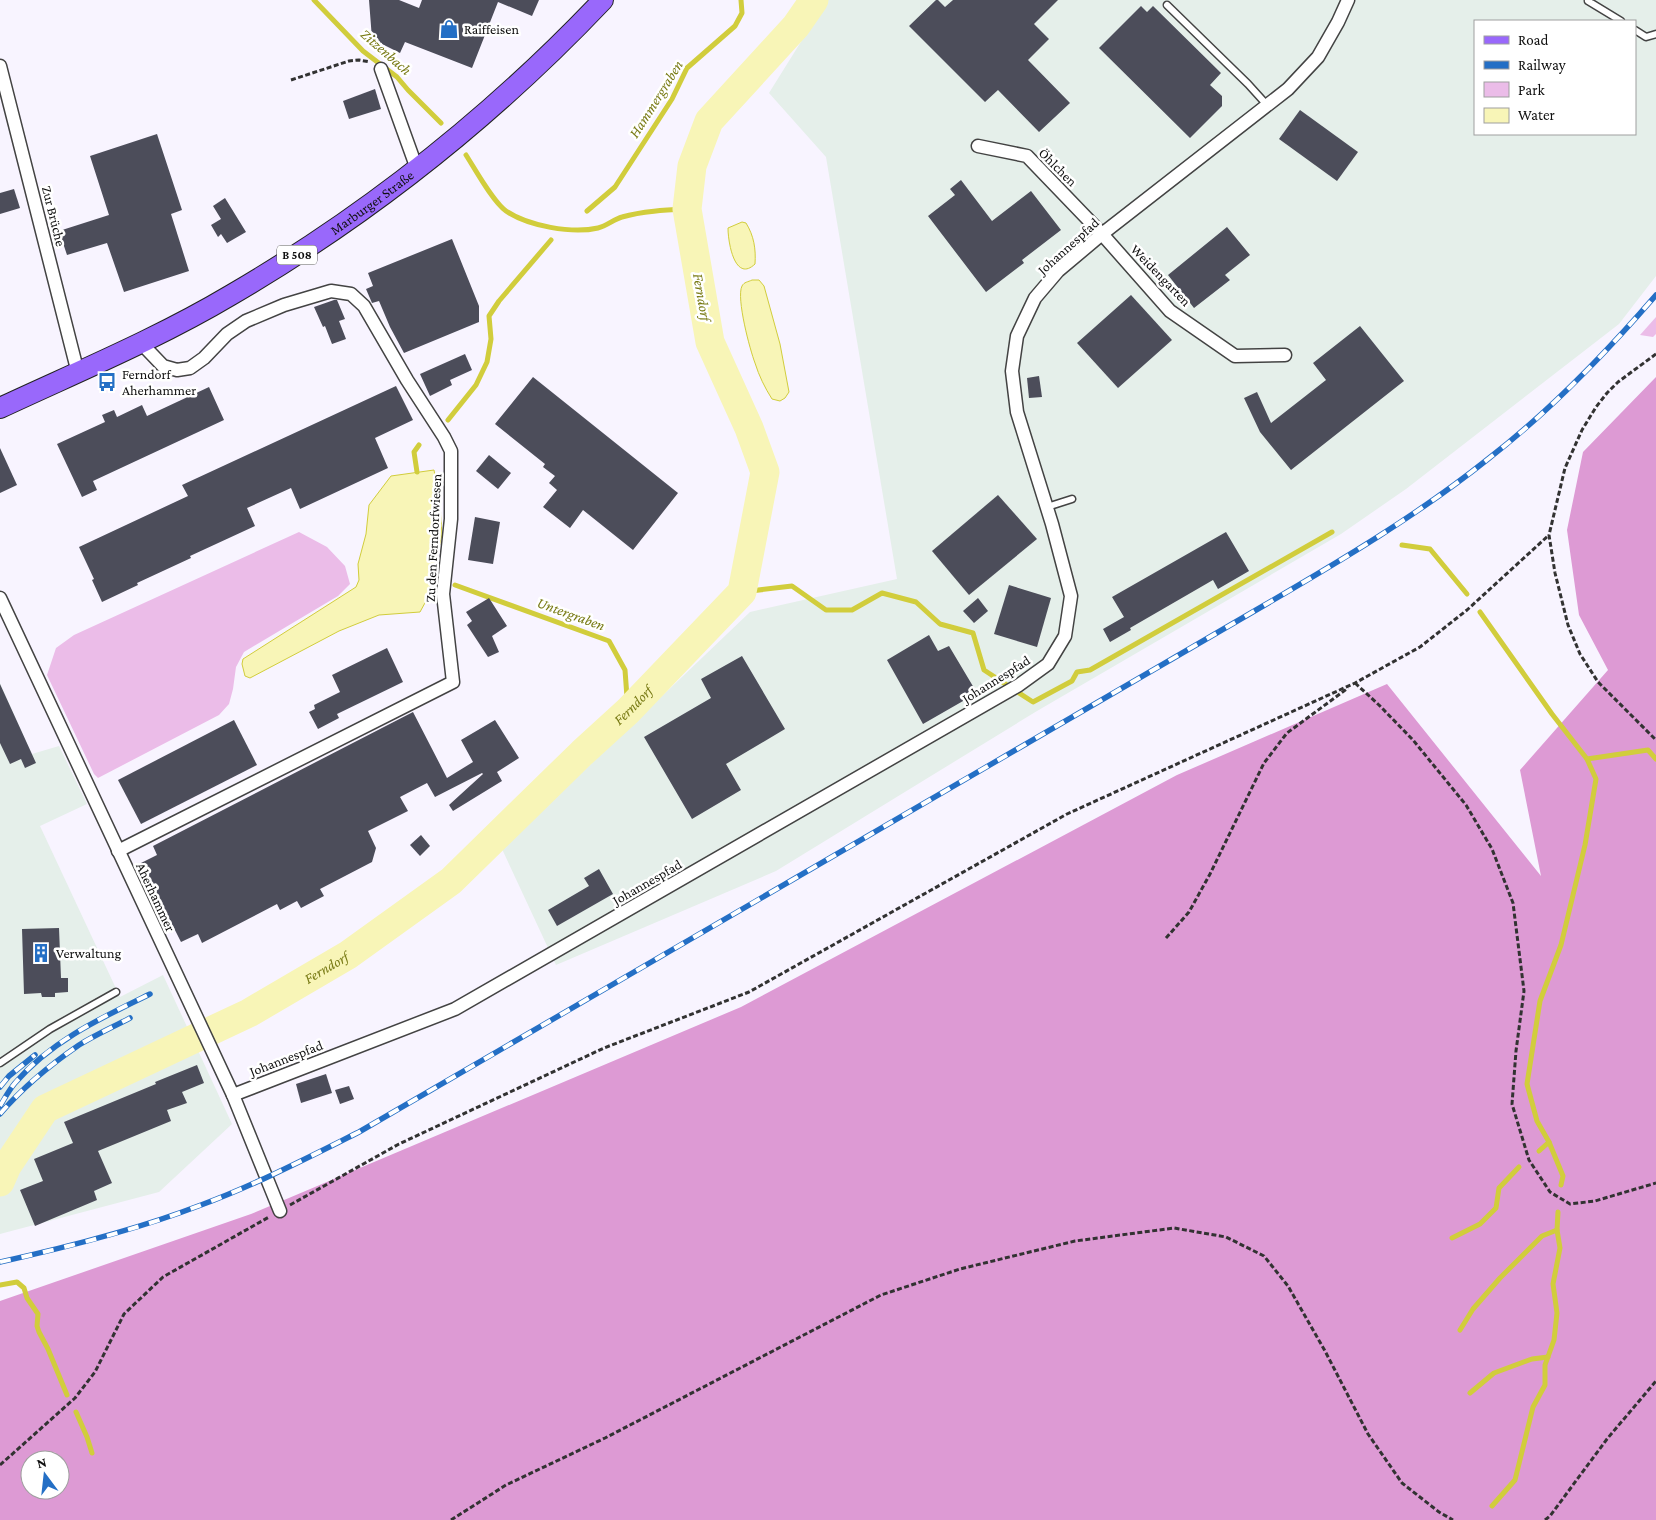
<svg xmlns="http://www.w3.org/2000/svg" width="1656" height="1520" font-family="'Crimson Pro',serif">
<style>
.industrial{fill:#e5efea;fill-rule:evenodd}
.green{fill:#ebbce8}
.forest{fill:#dd9ad4;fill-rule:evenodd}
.water{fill:#f8f5b7;stroke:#d1cd3c}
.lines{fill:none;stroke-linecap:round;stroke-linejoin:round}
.stream{stroke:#d1cd3c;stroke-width:5}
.river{stroke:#f8f5b7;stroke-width:29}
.building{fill:#4c4d5a}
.service-casing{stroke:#434343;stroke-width:9}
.minor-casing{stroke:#434343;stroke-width:15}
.primary-casing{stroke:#212121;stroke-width:22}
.path{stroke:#323232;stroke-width:3;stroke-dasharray:5 2.5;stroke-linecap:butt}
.service{stroke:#fff;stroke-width:6}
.minor{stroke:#fff;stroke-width:12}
.primary{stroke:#9968fb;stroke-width:20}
.rail-casing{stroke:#246fc5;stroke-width:5.5}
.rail{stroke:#fff;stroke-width:4;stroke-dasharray:11;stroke-linecap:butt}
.labels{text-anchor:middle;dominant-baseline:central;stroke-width:5;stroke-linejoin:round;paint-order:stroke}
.shield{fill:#fff;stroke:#585858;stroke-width:1}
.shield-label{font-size:12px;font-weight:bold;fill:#101010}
.poi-label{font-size:14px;fill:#101010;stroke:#fff;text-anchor:start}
.street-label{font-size:14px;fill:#101010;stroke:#fff}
.water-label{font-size:15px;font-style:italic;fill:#787a14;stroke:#fff}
</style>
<rect width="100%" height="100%" fill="#f8f4ff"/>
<!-- industrial -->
<g class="industrial">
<path d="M 827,0 L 1656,0 L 1656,276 L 1619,324 L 1406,489 L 1341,534 L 1037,711 L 776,871 L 556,965 L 502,849 L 750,612 L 897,579 L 826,157 L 769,93 ZM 1475,21 L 1635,21 L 1635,134 L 1475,134 Z"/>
<polygon points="0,683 32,754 59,746 87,804 40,826 120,997 163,975 232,1124 159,1192 0,1234"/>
</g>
<!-- green -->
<g class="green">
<polygon points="1656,317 1656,334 1653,337 1640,335"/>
<polygon points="299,532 327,547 345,566 350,584 338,596 244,652 236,667 233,689 229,704 219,715 98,778 94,774 47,675 56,648 74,635"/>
</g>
<!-- forest -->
<path class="forest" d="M 1656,377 L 1656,1520 L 0,1520 L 0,1301 L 251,1214 L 741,1007 L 1177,775 L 1387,684 L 1541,876 L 1520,770 L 1608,670 L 1579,615 L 1567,530 L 1583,452 ZM 30,1460 L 60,1460 L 60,1490 L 30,1490 Z"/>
<!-- water -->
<g class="water">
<path d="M 742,222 L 746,223 C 754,236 756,249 755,264 C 735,283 728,243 728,228 Z"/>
<path d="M 752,280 L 759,280 L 764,286 L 780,344 L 789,392 L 785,398 L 780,401 L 772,399 C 765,388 759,376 755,363 C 750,350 736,298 742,286 C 744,282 748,282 752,280 Z"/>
<polygon points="434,470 440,504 442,535 426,601 420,612 379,615 339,631 250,678 245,676 242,664 243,659 356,587 359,580 358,564 366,534 369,505 391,476"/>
</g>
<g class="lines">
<!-- stream -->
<g class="stream">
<polyline points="314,0 363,51 397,77 408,90 441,123"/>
<path d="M 466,155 C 475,169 493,202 506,211 C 528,226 572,234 598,228 C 607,226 614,219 622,217 C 643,211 666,210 687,209"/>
<polyline points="587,211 615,187 672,99 687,68 735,26 742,13 741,0"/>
<polyline points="448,420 476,385 487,362 491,339 489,316 499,301 551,240"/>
<polyline points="417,472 414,452 419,445"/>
<polyline points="1402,545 1430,549 1467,594"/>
<polyline points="455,585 609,641 625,670 628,711"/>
<polyline points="742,592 792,586 826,610 852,610 882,593 916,602 940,624 973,633 984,670 1033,702 1072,681 1077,672 1090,670 1332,532"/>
<polyline points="1480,612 1552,714 1587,759 1648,750 1656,759"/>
<polyline points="1539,1151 1549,1142"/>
<polyline points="1561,1185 1563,1176 1549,1142 1537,1121 1527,1084 1540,1001 1561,945 1585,845 1596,779 1587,759"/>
<polyline points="1452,1238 1480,1224 1496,1208 1499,1188 1519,1167"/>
<polyline points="0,1285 17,1282 24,1288 27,1298 38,1314 37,1326 39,1332 48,1349 67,1395"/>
<polyline points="1460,1330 1473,1309 1500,1278 1542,1236 1557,1230"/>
<polyline points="1470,1393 1494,1373 1532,1359 1548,1357"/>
<polyline points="76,1412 87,1437 92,1453"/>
<polyline points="1492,1506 1515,1480 1533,1407 1545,1385 1545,1365 1554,1340 1557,1313 1553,1284 1560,1248 1557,1230 1558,1212"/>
</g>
<!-- river -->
<path class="river" id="s1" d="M 0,1182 L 7,1166 L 45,1109 L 249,1013 L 348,955 L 451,881 L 582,753 L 628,711 L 742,592 L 765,472 L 749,428 L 710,342 L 687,209 L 692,166 L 709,121 L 796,26 L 814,0"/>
</g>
<!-- building -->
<g class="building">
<polygon points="369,0 399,0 419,8 422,0 539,0 532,16 498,2 472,68 405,42 400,53 372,39"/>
<polygon points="936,0 938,0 945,7 953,0 1058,0 1034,24 1049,39 1028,60 1070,103 1039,132 998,90 985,102 909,26"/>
<polygon points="1141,6 1147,12 1153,6 1221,73 1210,85 1222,96 1222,106 1190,138 1099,48"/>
<polygon points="375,89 381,109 349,119 343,101"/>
<polygon points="1300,110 1358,152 1337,181 1279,139"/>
<polygon points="157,134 182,210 171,214 189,271 124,292 107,243 67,255 59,231 109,215 90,156"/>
<polygon points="961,180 992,221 1031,191 1061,230 1022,260 1024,263 986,292 928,216 955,195 950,189"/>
<polygon points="14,189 20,208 0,214 0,193"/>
<polygon points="225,198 246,232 227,243 221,234 218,237 211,225 221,219 213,206"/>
<polygon points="1227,227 1250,255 1225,275 1230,280 1194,308 1168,275"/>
<polygon points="452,239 479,306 479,322 404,353 390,327 379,301 372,303 366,289 373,286 368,273"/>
<polygon points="1131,295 1172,340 1118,388 1077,343"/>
<polygon points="334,300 337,300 345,319 339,321 346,339 332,344 325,326 323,327 314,307"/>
<polygon points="1360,326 1404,381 1291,470 1260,432 1244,398 1257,392 1271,423 1326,380 1313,363"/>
<polygon points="465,354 472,370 450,380 452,385 430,396 420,374"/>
<polygon points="1039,376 1042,397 1029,398 1027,378"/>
<polygon points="533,377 678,493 633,550 583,510 570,528 543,507 557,490 549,483 555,476 543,467 545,464 495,424"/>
<polygon points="396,386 413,420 375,438 388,468 300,509 291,488 247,508 255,526 190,556 191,558 137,583 138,585 102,602 92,580 94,579 79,547 188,496 182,485"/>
<polygon points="209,387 224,420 93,481 97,490 82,497 57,444 105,422 102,415 114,410 117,417 142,405 147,416"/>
<polygon points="0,448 17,485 0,493"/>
<polygon points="489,455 511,473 498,489 476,471"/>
<polygon points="998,495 1037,539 969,595 932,551"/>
<polygon points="475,517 500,522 493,564 468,560"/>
<polygon points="1226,532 1249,571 1218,589 1213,580 1130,628 1131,630 1110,642 1103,629 1124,617 1112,597"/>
<polygon points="1009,585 1051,598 1037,647 994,634"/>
<polygon points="489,598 507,626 492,636 499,652 488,657 467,625 472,621 466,612"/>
<polygon points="978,598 988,611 974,623 963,611"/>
<polygon points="929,635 938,651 949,646 977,693 923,724 887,660"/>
<polygon points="387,648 403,682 337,714 339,718 318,729 309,712 315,709 314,705 340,692 332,675"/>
<polygon points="742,656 785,729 726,764 741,790 692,819 644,737 711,698 701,679"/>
<polygon points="0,684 36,763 25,768 21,759 10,764 0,743"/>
<polygon points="413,712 447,778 473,762 461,740 495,720 519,758 497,772 502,781 453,811 449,805 483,774 482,773 435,797 427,783 400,797 408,811 368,831 376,848 372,862 320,889 324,896 301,908 297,901 280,910 277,904 202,943 198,934 181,942 141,863 157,855 153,846"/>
<polygon points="234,720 257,765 141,824 118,780"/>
<polygon points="421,835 430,846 420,856 410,845"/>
<polygon points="599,869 613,894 557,926 548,910 589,886 584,878"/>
<polygon points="59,928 61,978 68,978 68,992 55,993 55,997 42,997 41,993 24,994 22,929"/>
<polygon points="197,1065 204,1083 182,1092 187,1103 167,1110 171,1121 98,1151 112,1183 94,1191 97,1200 35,1226 20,1190 43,1181 34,1159 73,1143 64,1122 156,1084 155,1082"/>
<polygon points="326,1074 332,1093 301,1103 296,1084"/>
<polygon points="349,1086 354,1099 340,1104 335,1090"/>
</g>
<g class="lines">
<!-- service casing -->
<g class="service-casing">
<g id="service">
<polyline points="1589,0 1588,1 1621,21"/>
<polyline points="1167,5 1248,84 1267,105"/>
<polyline points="1635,30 1646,37 1656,34"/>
<polyline points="1047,507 1072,499"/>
<polyline points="0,1063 50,1029 116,992"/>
</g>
</g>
<!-- minor casing -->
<g class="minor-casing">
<g id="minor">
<polyline points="0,66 78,373"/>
<polyline points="381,69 417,169"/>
<polyline points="978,146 1027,156 1102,234 1170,311 1235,356 1285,355"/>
<polyline points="0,598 233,1095 280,1211"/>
<polyline points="118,851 453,682 443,594 451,519 451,451 444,437 407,380 364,306 351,294 331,291 284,305 246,321 227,334 204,358 190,368 177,370 163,366 141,343"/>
<polyline points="233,1095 455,1009 1019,685 1048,664 1065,636 1071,596 1052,524 1017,412 1012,371 1017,336 1035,298 1058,271 1102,234 1288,89 1318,57 1338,22 1348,0"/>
</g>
</g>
<!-- primary casing -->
<g class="primary-casing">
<g id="primary">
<path id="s2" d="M 0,408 C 77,372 157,339 231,295 C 368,215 494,115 603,0"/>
</g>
</g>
<!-- path -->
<g class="path">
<polyline points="291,80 349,61 359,60 370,62"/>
<polyline points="1656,354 1618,382 1607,393 1596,407 1582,430 1565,468 1549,535 1555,573 1568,625 1580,654 1598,682 1656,740"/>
<polyline points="1355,683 1379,705 1413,740 1466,805 1492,849 1513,903 1524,991 1516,1051 1512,1104 1529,1160 1550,1192 1570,1204 1595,1201 1656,1183"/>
<polyline points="1166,938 1189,912 1210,874 1264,763 1287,733 1348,688"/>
<polyline points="290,1205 399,1144 604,1048 749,992 1067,814 1355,683 1420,647 1467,610 1549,535"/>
<polyline points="0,1465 75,1398 95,1372 124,1314 163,1277 269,1217"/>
<polyline points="451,1520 506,1485 605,1438 881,1295 960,1269 1075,1241 1174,1228 1226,1237 1264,1256 1288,1286 1325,1351 1368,1434 1402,1483 1439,1512 1453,1520"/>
<polyline points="1545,1520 1550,1516 1607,1439 1656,1381"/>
</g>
<!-- service -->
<use href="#service" class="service"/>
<!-- minor -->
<use href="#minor" class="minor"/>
<!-- primary -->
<use href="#primary" class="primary"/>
<!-- rail casing -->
<g class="rail-casing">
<g id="rail">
<polyline points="0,1087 9,1076 35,1055"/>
<path d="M 0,1106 C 5,1098 9,1090 15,1083 C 51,1041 101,1018 150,994"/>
<path d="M 0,1114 C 23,1087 50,1065 79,1045 C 95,1035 113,1027 130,1018"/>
<path d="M 0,1262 C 68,1247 136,1230 201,1205 C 255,1185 307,1158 359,1132 L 1263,606 C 1340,561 1418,515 1488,459 C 1550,411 1605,354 1656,295"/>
</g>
</g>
<!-- rail -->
<use href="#rail" class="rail"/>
</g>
<!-- icons -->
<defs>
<g id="shop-bare" transform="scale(1.5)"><path d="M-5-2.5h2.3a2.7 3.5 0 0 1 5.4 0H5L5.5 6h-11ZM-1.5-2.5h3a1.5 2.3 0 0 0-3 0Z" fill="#246fc5" stroke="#fff" stroke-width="2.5" paint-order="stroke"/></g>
<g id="bus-bare" transform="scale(1.5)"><path d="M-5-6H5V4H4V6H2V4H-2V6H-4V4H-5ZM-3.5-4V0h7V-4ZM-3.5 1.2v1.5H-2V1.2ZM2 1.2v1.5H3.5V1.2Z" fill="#246fc5" stroke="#fff" stroke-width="2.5" paint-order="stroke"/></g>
<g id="building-bare" transform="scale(1.5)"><path d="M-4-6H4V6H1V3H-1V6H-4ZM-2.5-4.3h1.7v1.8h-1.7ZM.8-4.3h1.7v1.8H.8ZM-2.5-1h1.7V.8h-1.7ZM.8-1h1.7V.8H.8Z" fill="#246fc5" stroke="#fff" stroke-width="2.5" paint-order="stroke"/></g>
</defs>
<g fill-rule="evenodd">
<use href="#shop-bare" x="449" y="29"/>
<use href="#bus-bare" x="107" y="382"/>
<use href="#building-bare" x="41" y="953"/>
</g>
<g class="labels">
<!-- shield labels -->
<rect class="shield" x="277" y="245.5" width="40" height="19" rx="4"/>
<g class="shield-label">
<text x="297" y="255">B 508</text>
</g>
<!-- poi labels -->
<g class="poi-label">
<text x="464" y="29">Raiffeisen</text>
<text x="122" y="374">Ferndorf<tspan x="122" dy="16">Aherhammer</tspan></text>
<text x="56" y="953">Verwaltung</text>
</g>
<!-- street labels -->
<g class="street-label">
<text transform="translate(1058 167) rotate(45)">Öhlchen</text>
<text stroke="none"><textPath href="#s2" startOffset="426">Marburger Straße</textPath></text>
<text transform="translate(54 216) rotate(76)">Zur Brüche</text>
<text transform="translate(1068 246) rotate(-42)">Johannespfad</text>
<text transform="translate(1161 275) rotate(46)">Weidengarten</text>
<text transform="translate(433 538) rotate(-87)">Zu den Ferndorfwiesen</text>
<text transform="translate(996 679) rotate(-32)">Johannespfad</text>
<text transform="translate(647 882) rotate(-30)">Johannespfad</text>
<text transform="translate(156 897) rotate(65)">Aherhammer</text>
<text transform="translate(286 1058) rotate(-21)">Johannespfad</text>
</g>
<!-- water labels -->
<g class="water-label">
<text transform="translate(386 52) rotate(41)">Zitzenbach</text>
<text transform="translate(656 99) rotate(-58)">Hammergraben</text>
<text transform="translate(702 297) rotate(80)">Ferndorf</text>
<text transform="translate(571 614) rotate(20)">Untergraben</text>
<text stroke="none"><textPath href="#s1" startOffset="806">Ferndorf</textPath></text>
<text stroke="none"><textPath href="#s1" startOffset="401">Ferndorf</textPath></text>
</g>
</g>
<!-- legend -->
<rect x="1474" y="20" width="162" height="115" fill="#ffffff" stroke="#9f9f9f"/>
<rect x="1484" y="36" width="25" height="8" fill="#9968fb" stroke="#9f9f9f"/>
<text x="1518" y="45" font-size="15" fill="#101010">Road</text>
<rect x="1484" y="61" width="25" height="8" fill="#246fc5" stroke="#9f9f9f"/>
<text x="1518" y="70" font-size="15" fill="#101010">Railway</text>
<rect x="1484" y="82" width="25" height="15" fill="#ebbce8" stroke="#9f9f9f"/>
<text x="1518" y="95" font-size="15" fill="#101010">Park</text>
<rect x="1484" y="108" width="25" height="15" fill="#f8f5b7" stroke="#9f9f9f"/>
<text x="1518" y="120" font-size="15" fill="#101010">Water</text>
<!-- north arrow -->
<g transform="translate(45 1475) rotate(345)"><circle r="24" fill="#ffffff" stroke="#9f9f9f"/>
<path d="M0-4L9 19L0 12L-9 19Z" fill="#246fc5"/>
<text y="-8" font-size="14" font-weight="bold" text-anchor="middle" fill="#101010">N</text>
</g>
</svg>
